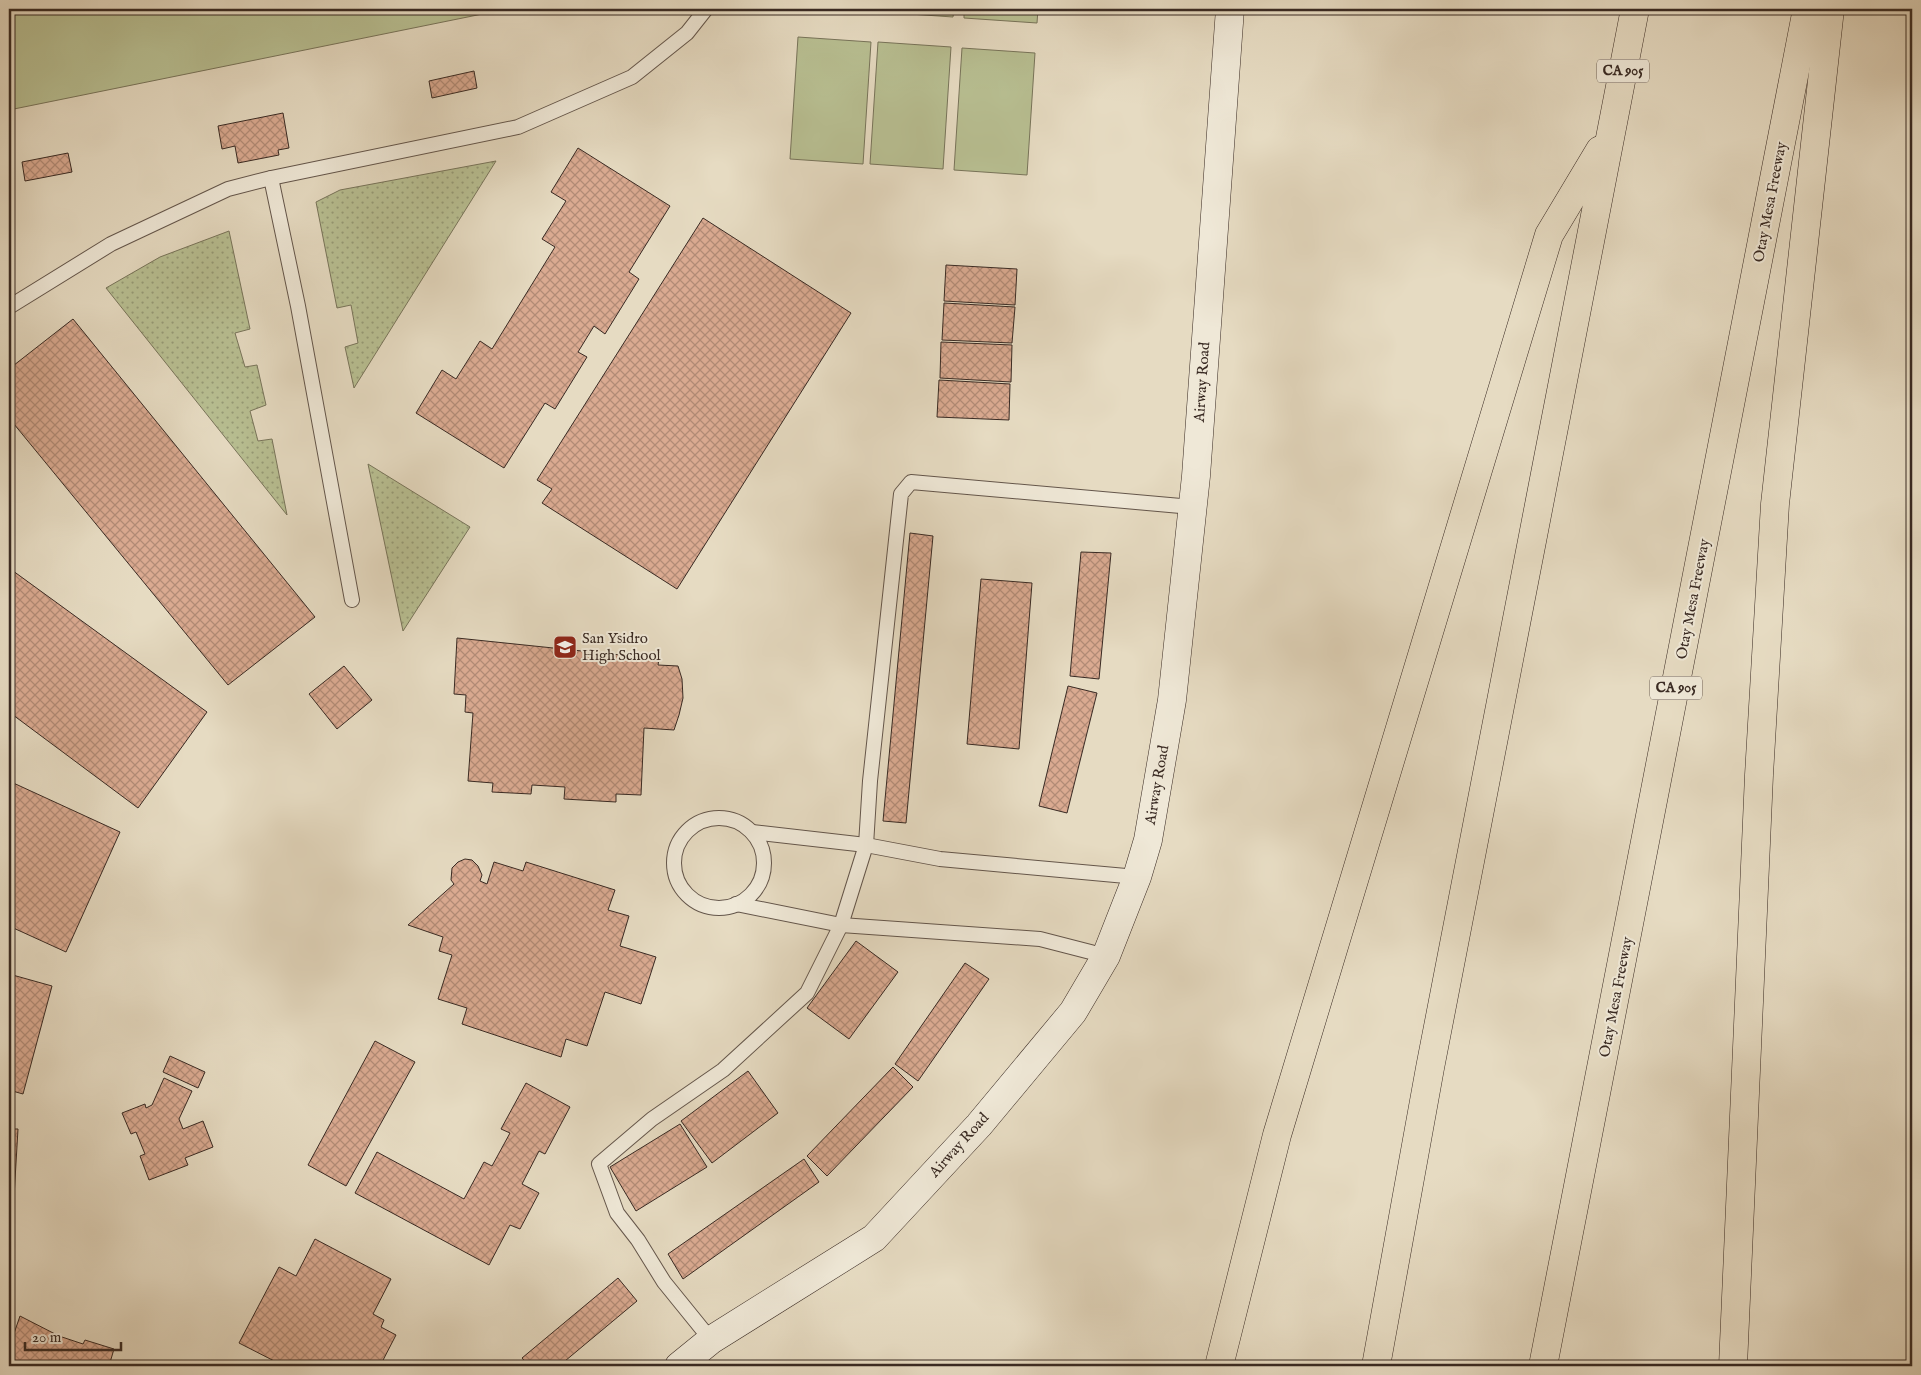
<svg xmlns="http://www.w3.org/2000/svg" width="1921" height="1375" font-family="'IM FELL English',serif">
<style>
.grass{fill:url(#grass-dots);stroke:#78745a}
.garden{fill:#b8bf92;stroke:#78745a}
.building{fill:url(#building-cross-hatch);stroke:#392a23}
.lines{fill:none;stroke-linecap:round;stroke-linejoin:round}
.service-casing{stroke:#64564b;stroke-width:16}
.secondary-casing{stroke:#392a23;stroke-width:29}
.motorway-casing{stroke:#392a23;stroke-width:29}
.service{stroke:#efe8d7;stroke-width:14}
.secondary{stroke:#efe8d7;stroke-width:28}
.motorway{stroke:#e6dbc2;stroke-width:28}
.labels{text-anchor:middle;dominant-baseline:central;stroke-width:4;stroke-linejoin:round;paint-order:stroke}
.shield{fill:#efe8d7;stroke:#706359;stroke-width:1}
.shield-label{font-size:14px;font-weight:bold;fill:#392a23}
.street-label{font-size:15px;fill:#392a23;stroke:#efe8d7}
.poi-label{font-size:15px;fill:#392a23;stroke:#efe8d7;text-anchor:start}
</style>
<defs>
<pattern id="grass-dots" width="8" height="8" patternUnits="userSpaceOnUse" patternTransform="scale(1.25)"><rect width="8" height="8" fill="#b8bf92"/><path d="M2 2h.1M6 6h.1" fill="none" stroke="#979b77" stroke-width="1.8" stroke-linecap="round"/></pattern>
<pattern id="building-cross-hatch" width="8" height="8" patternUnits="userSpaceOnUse" patternTransform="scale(1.25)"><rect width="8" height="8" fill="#daaa91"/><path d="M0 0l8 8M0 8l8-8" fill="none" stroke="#b28b76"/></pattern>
</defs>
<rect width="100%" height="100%" fill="#e6dbc2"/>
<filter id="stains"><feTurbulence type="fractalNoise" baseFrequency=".004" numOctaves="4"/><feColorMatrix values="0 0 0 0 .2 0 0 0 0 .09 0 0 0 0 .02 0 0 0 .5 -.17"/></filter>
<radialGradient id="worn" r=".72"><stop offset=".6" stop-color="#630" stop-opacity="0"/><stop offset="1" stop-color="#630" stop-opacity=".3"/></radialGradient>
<!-- grass -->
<g class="grass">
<polygon points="496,161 354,388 345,347 358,343 351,305 337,308 316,202 340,190"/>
<polygon points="229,231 250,329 235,333 245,367 257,365 266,405 250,411 258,441 272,439 287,515 106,288 160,257"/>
<polygon points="368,464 470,527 403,631"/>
</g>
<!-- garden -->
<g class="garden">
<polygon points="9,9 507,9 9,110"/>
<polygon points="881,9 954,9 953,17 881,12"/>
<polygon points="964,9 1038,9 1037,23 964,18"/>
<polygon points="798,37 871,42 863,164 790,159"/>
<polygon points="878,42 951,47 943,169 870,164"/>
<polygon points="962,48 1035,53 1027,175 954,170"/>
</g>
<!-- building -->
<g class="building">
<polygon points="474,71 477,88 432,98 429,81"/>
<polygon points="283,113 289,148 278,150 279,155 238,163 235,146 222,149 218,126"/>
<polygon points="578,148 670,206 629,272 639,279 605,334 594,326 578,352 587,357 555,409 545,403 504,468 416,413 442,370 456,379 480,341 492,349 555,247 542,239 566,201 551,192"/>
<polygon points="68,153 72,172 25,181 22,162"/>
<polygon points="703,218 851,313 677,589 542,503 552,489 537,480"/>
<polygon points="946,265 1017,269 1015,305 944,301"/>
<polygon points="944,303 1015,307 1012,343 942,340"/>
<polygon points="73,319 315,617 228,685 9,418 9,369"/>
<polygon points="941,342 1012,345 1011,382 940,378"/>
<polygon points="939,380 1010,384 1009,420 937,417"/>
<polygon points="910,533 933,536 906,823 883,821"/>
<polygon points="1081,552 1111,553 1099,679 1070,676"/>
<polygon points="9,568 207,712 138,808 9,712"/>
<polygon points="981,579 1032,583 1019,749 967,744"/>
<polygon points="457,638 659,659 658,665 678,666 682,679 683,698 679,715 674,730 644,728 641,795 616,794 616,802 564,799 565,787 532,785 531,794 492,792 493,783 468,781 473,713 465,712 466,695 454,694"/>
<polygon points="344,666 372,700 337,729 309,694"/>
<polygon points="1068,686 1097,693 1067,813 1039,806"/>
<polygon points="9,781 120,832 66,952 9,926"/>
<polygon points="465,859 472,860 478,866 482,875 480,881 487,884 494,862 523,871 526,862 615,890 608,910 629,916 620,946 656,957 641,1004 605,992 587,1046 566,1039 561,1057 462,1024 467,1008 438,999 452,955 439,951 443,937 408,925 454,884 451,880 452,868 458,862"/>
<polygon points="856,941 898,972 849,1039 807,1008"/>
<polygon points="965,963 989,979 918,1081 895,1064"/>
<polygon points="9,974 52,986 23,1094 9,1090"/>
<polygon points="375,1041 415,1062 346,1186 308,1165"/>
<polygon points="170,1056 205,1072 198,1088 163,1072"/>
<polygon points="893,1067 913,1087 827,1176 807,1156"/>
<polygon points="748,1071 778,1113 712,1163 681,1121"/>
<polygon points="164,1078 192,1091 179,1119 183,1129 203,1121 213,1147 185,1158 188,1165 149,1180 140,1156 145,1154 136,1132 131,1134 122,1113 145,1104 146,1108 152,1105"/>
<polygon points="526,1083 570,1107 545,1154 539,1151 522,1184 539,1193 520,1229 510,1225 489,1265 355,1193 377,1152 464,1199 484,1162 492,1166 510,1133 501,1129"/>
<polygon points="680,1124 707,1167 636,1211 610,1167"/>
<polygon points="9,1129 18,1129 10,1265 9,1265"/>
<polygon points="804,1159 819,1182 683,1279 668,1254"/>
<polygon points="315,1239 391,1279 373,1314 384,1320 381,1327 396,1335 380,1366 284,1366 239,1343 279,1267 296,1276"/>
<polygon points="618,1278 637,1301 559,1366 529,1366 522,1358"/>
<polygon points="20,1316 59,1336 83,1344 85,1340 114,1349 109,1366 9,1366 9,1348"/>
<polygon points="517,1361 523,1366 513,1366"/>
</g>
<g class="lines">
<!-- service casing -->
<g class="service-casing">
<g id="service">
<polyline points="271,178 298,306 352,600"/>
<polyline points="9,307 111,244 228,189 271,178 518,127 632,77 687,33 706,9"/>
<circle cx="719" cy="863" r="45"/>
<polyline points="752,832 866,845 940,859 1137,877"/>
<polyline points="736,904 841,925 1040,939 1106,956"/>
<polyline points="711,1340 664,1282 638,1240 617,1213 599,1164 652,1119 723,1070 807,993 841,925 866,845 870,781 901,494 911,482 1192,507"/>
</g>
</g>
<!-- secondary casing -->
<g class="secondary-casing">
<polyline id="secondary" points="679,1366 711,1340 874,1238 979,1125 1073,1012 1106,956 1137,877 1148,840 1172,700 1196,476 1230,9"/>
</g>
<!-- motorway casing -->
<g class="motorway-casing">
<g id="motorway">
<polyline points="1219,1366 1277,1135 1549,235 1600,150"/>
<polyline points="1376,1366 1430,1068 1635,9"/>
<polyline points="1543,1366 1807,9"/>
<polyline points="1733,1366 1759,775 1775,504 1830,9"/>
</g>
</g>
<!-- service -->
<use href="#service" class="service"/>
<!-- secondary -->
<use href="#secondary" class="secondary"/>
<!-- motorway -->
<use href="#motorway" class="motorway"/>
</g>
<!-- icons -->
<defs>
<g id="school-square" transform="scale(1.25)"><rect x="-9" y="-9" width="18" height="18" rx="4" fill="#8f2418" stroke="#efe8d7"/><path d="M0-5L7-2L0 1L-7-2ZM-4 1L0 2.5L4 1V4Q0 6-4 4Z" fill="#fff"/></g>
</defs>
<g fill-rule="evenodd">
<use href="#school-square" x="565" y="647"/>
</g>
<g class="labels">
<!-- shield labels -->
<g class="shield">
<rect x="1597" y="59.5" width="52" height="23" rx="4"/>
<rect x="1650" y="676.5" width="52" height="23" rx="4"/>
</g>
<g class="shield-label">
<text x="1623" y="71">CA 905</text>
<text x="1676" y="688">CA 905</text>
</g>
<!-- street labels -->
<g class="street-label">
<text transform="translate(1770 202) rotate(-79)">Otay Mesa Freeway</text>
<text transform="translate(1202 382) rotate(-86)">Airway Road</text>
<text transform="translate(1693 599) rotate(-79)">Otay Mesa Freeway</text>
<text transform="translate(1157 785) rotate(-80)">Airway Road</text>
<text transform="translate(1616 997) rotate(-79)">Otay Mesa Freeway</text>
<text transform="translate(959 1145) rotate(-48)">Airway Road</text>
</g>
<!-- poi labels -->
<g class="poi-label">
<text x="582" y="638">San Ysidro<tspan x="582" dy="17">High School</tspan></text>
</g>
</g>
<!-- margin -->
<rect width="1921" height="1375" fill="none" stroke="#e6dbc2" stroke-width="30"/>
<rect x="10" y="10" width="1901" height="1355" fill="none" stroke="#392a23" stroke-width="2.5"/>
<rect x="15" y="15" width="1891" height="1345" fill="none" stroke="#392a23"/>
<!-- scale -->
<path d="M25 1342v8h96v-8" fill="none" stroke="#392a23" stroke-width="2.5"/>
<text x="32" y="1342" font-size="15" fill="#392a23" stroke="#efe8d7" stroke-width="4" paint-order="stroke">20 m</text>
<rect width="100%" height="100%" filter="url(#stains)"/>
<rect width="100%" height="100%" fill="url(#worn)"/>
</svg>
